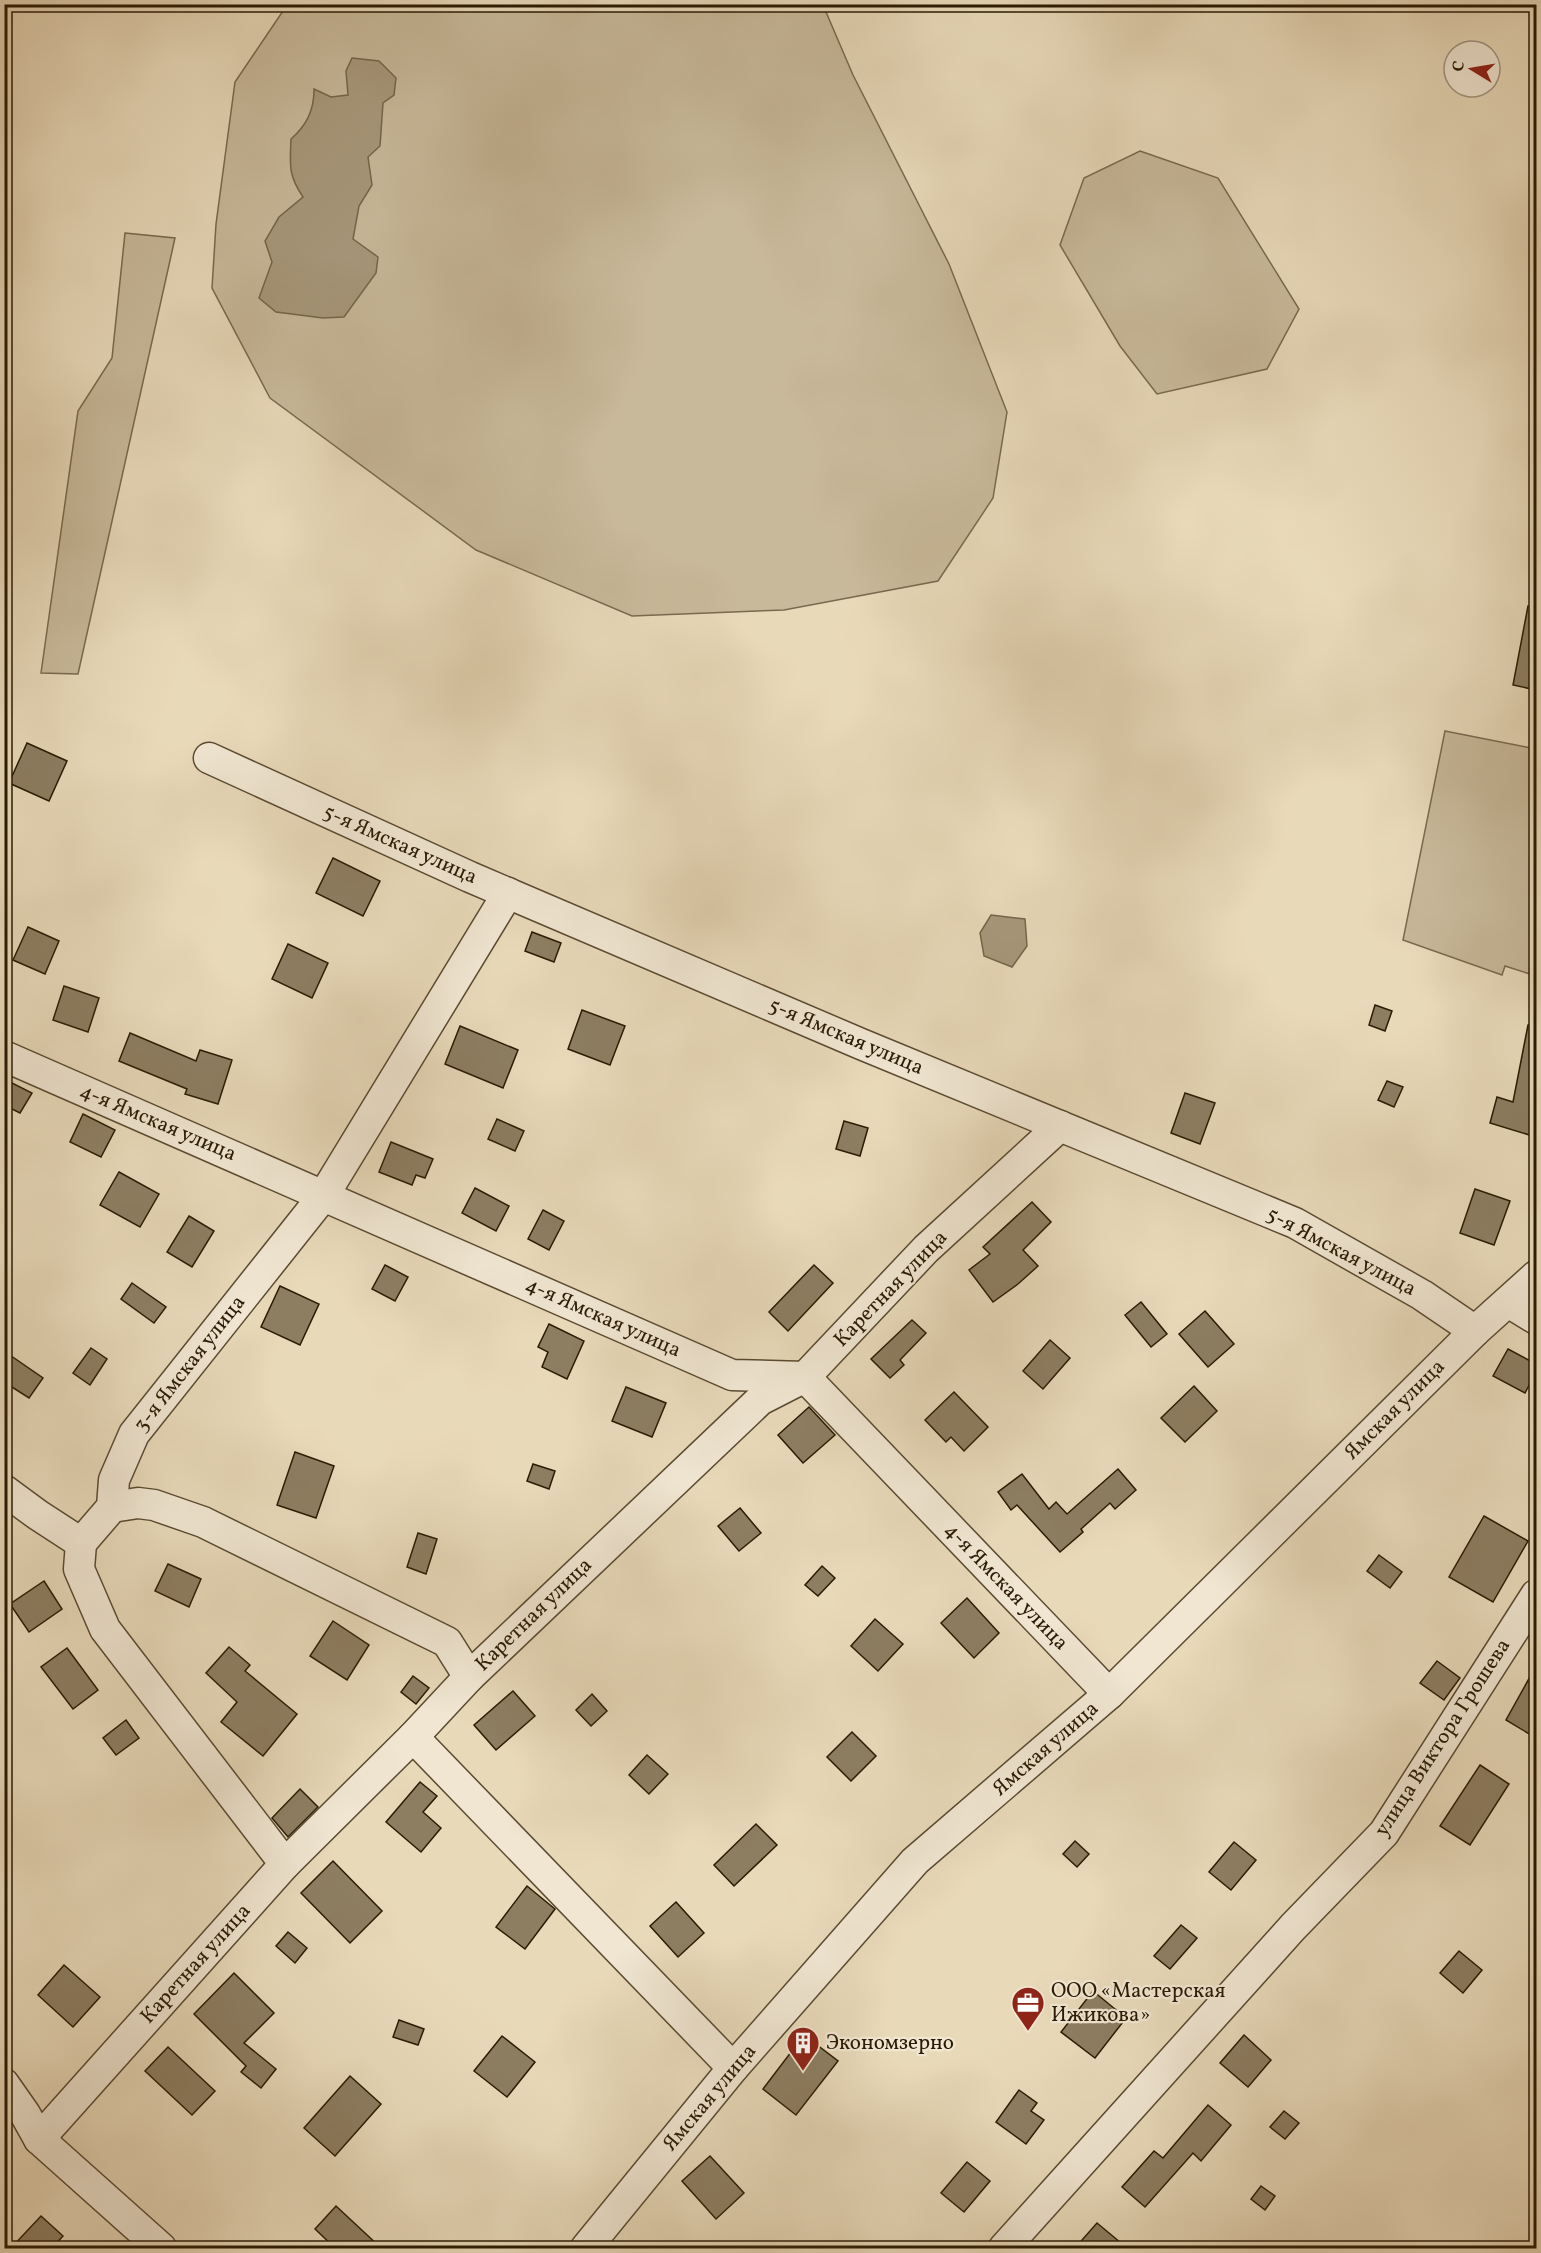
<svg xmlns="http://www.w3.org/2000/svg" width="1541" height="2253" font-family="Vollkorn,serif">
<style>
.green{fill:#c8b99a;stroke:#796a4f;stroke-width:1.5}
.water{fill:#a7987b;stroke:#75664b;stroke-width:1.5}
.building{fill:#8d7e62;stroke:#2a1b04;stroke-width:1.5}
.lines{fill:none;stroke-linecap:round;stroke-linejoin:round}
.minor-casing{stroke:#5a4a31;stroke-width:33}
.minor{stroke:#f0e6d2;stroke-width:30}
.labels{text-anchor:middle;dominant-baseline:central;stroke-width:4.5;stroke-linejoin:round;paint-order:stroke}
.street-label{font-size:21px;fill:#2a1b04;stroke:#f0e6d2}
.poi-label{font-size:21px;fill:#2a1b04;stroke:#f0e6d2;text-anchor:start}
</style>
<rect width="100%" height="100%" fill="#e8d9b9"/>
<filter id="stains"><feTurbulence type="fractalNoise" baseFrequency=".00333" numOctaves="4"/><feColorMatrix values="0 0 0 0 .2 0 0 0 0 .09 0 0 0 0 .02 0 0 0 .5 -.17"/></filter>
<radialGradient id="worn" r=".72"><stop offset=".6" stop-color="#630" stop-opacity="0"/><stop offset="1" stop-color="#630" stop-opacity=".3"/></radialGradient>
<!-- green -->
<g class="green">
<polygon points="287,5 823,5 853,75 949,264 1007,412 993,498 938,581 784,610 632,616 476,550 270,398 212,288 216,224 235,82"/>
<polygon points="1140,151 1218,178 1299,309 1267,369 1157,394 1120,346 1060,245 1084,178"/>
<polygon points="125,233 175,238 78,674 41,673 78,411 112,358"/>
<polygon points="1445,731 1536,749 1536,976 1505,966 1502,975 1403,940"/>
</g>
<!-- water -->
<g class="water">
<path d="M 352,58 L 379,61 L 396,78 L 394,95 L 383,103 L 380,146 L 368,157 L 372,185 L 359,206 L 353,239 L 378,257 L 376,273 L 344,317 L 323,318 L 276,312 L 259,298 L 272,262 L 265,241 L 279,217 L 303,197 C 288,175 290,165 291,139 C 307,125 314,110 314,89 L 331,97 L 348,95 L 346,71 Z"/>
<polygon points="991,915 1025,919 1027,946 1012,967 984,956 980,933"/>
</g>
<!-- building -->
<g class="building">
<polygon points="1528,606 1536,606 1536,690 1513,685"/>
<polygon points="27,743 67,761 49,801 9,783"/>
<polygon points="333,858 380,881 363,916 316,893"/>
<polygon points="28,927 59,941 45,974 13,960"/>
<polygon points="532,932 561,943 554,962 525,951"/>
<polygon points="288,944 328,963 312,998 272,979"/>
<polygon points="64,986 99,998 88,1032 53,1020"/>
<polygon points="1375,1005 1392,1011 1385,1031 1369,1025"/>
<polygon points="582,1010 625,1026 610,1065 568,1049"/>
<polygon points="1528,1025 1536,1025 1536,1137 1490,1123 1497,1097 1513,1102"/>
<polygon points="460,1026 518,1050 503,1088 445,1064"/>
<polygon points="130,1033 196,1061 200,1050 232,1060 218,1104 185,1094 187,1089 119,1061"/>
<polygon points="4,1079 32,1093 20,1113 4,1105"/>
<polygon points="1387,1081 1403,1087 1394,1107 1378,1100"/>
<polygon points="1185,1093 1215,1103 1200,1144 1171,1133"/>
<polygon points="83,1114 115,1130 101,1157 70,1142"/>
<polygon points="497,1119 524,1131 515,1151 488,1139"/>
<polygon points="844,1121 868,1128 860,1156 836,1149"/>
<polygon points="391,1142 433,1159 425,1178 416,1175 412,1185 379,1172"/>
<polygon points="119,1172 159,1194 140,1227 100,1205"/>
<polygon points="475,1188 509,1206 496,1231 462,1213"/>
<polygon points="1475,1189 1510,1201 1494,1245 1460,1233"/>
<polygon points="1032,1202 1051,1222 1023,1250 1038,1266 1018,1284 993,1302 969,1270 990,1254 983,1247"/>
<polygon points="543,1210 564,1221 549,1250 528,1239"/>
<polygon points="189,1216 214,1231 192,1267 167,1252"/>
<polygon points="385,1265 408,1277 395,1301 372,1289"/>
<polygon points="814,1265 833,1283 788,1331 769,1312"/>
<polygon points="132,1283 166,1307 154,1323 121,1299"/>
<polygon points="280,1286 319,1304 300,1345 261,1327"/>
<polygon points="1141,1302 1167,1334 1151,1347 1125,1315"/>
<polygon points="1205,1311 1234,1344 1208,1367 1179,1334"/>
<polygon points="912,1320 926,1333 900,1360 904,1365 890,1378 871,1359"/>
<polygon points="549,1324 584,1341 567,1379 542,1367 548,1352 538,1347"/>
<polygon points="1050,1340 1070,1358 1043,1389 1023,1371"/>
<polygon points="91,1348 107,1359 90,1385 73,1373"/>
<polygon points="1508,1349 1536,1364 1536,1372 1525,1393 1493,1376"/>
<polygon points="4,1351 43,1378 29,1398 4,1382"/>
<polygon points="1194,1386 1217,1411 1185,1442 1161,1418"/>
<polygon points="626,1387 666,1403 652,1437 612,1421"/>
<polygon points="954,1392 988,1427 964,1451 951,1437 946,1442 925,1420"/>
<polygon points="809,1407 835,1435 803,1463 778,1435"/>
<polygon points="295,1452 334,1466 316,1518 277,1505"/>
<polygon points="533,1464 555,1471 549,1489 527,1481"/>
<polygon points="1118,1469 1136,1490 1115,1509 1110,1503 1081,1529 1083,1532 1060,1552 1017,1505 1011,1510 998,1492 1022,1474 1049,1509 1056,1502 1067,1514"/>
<polygon points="740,1508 761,1533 739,1551 718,1526"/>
<polygon points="1484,1516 1528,1541 1493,1602 1449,1577"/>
<polygon points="418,1533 437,1539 426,1574 407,1567"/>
<polygon points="1379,1555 1402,1572 1390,1588 1367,1571"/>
<polygon points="168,1564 201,1579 189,1607 155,1591"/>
<polygon points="822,1566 835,1578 818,1596 805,1585"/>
<polygon points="44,1581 62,1609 29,1632 10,1604"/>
<polygon points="967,1598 999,1633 974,1658 941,1623"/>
<polygon points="875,1619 903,1644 878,1671 851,1646"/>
<polygon points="333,1621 369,1645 347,1680 310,1656"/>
<polygon points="229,1647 250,1665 245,1671 297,1714 263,1756 221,1722 237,1702 206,1673"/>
<polygon points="67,1648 98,1690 73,1709 41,1667"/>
<polygon points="1437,1661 1460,1678 1444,1700 1420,1683"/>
<polygon points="1536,1666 1536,1738 1506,1720"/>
<polygon points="413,1676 429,1688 416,1704 401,1692"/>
<polygon points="513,1691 535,1716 496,1750 474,1725"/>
<polygon points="592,1694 607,1711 591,1726 576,1710"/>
<polygon points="126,1720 139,1738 116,1755 103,1738"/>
<polygon points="852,1732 876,1756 851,1781 827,1757"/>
<polygon points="647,1755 668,1774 649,1794 629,1775"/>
<polygon points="1480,1765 1509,1784 1470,1845 1440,1826"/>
<polygon points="420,1782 437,1796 423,1812 441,1828 421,1852 386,1822"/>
<polygon points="300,1789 318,1807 288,1837 272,1818"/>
<polygon points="756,1824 777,1845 734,1886 714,1865"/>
<polygon points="1075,1841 1089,1854 1077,1867 1063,1854"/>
<polygon points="1234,1842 1256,1860 1231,1890 1209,1872"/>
<polygon points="333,1861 382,1911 350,1943 301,1893"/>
<polygon points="527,1886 555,1909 525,1949 496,1927"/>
<polygon points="676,1902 704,1933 678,1957 650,1926"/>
<polygon points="1181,1925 1197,1938 1170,1969 1154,1956"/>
<polygon points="288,1932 307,1948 295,1963 276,1946"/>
<polygon points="1459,1951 1482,1970 1463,1993 1440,1973"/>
<polygon points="64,1965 100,1997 73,2027 38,1995"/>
<polygon points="234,1973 274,2013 244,2043 276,2069 261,2088 241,2072 246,2066 194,2014"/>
<polygon points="1093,1991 1126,2018 1095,2058 1061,2032"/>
<polygon points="399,2020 424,2029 418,2045 393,2037"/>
<polygon points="804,2035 838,2061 796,2115 763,2089"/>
<polygon points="1244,2035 1271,2060 1248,2087 1220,2063"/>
<polygon points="502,2036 535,2062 507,2097 474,2071"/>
<polygon points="168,2047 215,2091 192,2115 145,2071"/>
<polygon points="350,2076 381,2104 335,2156 304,2128"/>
<polygon points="1019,2090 1037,2103 1031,2111 1044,2120 1026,2144 996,2122"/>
<polygon points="1208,2105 1231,2125 1201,2161 1193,2153 1145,2207 1122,2187 1154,2151 1163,2158"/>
<polygon points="1284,2111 1299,2123 1285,2139 1270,2127"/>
<polygon points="710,2156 744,2193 716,2219 682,2181"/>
<polygon points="967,2162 990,2181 964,2212 941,2193"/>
<polygon points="1261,2186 1275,2196 1265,2210 1251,2199"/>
<polygon points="336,2206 381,2248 335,2248 315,2229"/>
<polygon points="41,2216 63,2236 52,2248 11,2248"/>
<polygon points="1097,2223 1127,2248 1075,2248"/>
</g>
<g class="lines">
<!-- minor casing -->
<g class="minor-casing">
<g id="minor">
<polyline points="209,758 470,877 861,1044 1295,1223 1422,1295 1475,1331"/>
<polyline points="4,1056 732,1375 805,1377 1109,1694"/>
<polyline points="1508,1302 1536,1319"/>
<polyline points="4,1490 38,1515 81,1543"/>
<polyline points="112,1507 138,1503 154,1505 203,1522 447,1642 469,1677"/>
<polyline points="81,1543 112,1507 114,1480 134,1434 324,1195 508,893"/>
<polyline points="81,1543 79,1569 105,1629 285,1864"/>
<polyline points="413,1737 733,2068"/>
<polyline points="4,2084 25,2114 39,2139 161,2248"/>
<polyline points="39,2139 285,1864 413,1737 469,1677 760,1400 805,1377 926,1249 1060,1126"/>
<polyline points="586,2248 733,2068 915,1861 1109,1694 1475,1331 1536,1276"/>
<polyline points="1004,2248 1293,1927 1384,1833 1536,1595"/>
</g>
</g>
<!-- minor -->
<use href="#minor" class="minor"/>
</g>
<!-- icons -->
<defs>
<g id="office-pin" transform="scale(1.725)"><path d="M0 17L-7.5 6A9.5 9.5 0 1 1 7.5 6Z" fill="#8f2418" stroke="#f0e6d2"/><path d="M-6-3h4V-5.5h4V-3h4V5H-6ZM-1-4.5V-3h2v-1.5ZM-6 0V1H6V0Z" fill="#fff"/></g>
<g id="building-pin" transform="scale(1.725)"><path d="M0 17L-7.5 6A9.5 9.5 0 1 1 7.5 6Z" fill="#8f2418" stroke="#f0e6d2"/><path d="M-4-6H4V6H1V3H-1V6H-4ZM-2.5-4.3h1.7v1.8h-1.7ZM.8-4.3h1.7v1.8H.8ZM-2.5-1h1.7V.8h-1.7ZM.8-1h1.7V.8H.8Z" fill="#fff"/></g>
</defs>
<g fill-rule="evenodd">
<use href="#office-pin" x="1028" y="2003"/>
<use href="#building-pin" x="803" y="2043"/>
</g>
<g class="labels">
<!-- street labels -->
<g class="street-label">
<text transform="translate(400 845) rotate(24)">5-я Ямская улица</text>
<text transform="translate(846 1037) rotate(23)">5-я Ямская улица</text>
<text transform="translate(158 1123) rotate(23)">4-я Ямская улица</text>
<text transform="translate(1341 1252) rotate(28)">5-я Ямская улица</text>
<text transform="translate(891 1289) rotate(-46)">Каретная улица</text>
<text transform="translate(603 1318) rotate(24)">4-я Ямская улица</text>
<text transform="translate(190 1364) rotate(-52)">3-я Ямская улица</text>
<text transform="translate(1395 1410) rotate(-45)">Ямская улица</text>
<text transform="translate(1006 1587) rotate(46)">4-я Ямская улица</text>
<text transform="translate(534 1615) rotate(-44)">Каретная улица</text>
<text transform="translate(1443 1738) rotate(-57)">улица Виктора Грошева</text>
<text transform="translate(1046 1749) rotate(-41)">Ямская улица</text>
<text transform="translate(196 1964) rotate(-48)">Каретная улица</text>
<text transform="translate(710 2098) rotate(-50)">Ямская улица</text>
</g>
<!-- poi labels -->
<g class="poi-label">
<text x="1051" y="1991">ООО «Мастерская<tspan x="1051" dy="24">Ижикова»</tspan></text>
<text x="826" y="2043">Экономзерно</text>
</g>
</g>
<!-- margin -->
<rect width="1541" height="2253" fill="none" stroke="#e8d9b9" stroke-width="24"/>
<rect x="6" y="6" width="1529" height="2241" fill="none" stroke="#2a1b04" stroke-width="3"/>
<rect x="12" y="12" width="1517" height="2229" fill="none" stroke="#2a1b04" stroke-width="1.5"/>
<!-- north arrow -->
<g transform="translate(1472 69) rotate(281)"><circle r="28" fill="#f0e6d2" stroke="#a19580" stroke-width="1.5"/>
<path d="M0-4.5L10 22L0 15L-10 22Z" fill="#8f2418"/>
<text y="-9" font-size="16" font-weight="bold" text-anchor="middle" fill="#2a1b04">С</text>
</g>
<rect width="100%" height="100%" filter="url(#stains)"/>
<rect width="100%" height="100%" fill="url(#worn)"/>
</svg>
